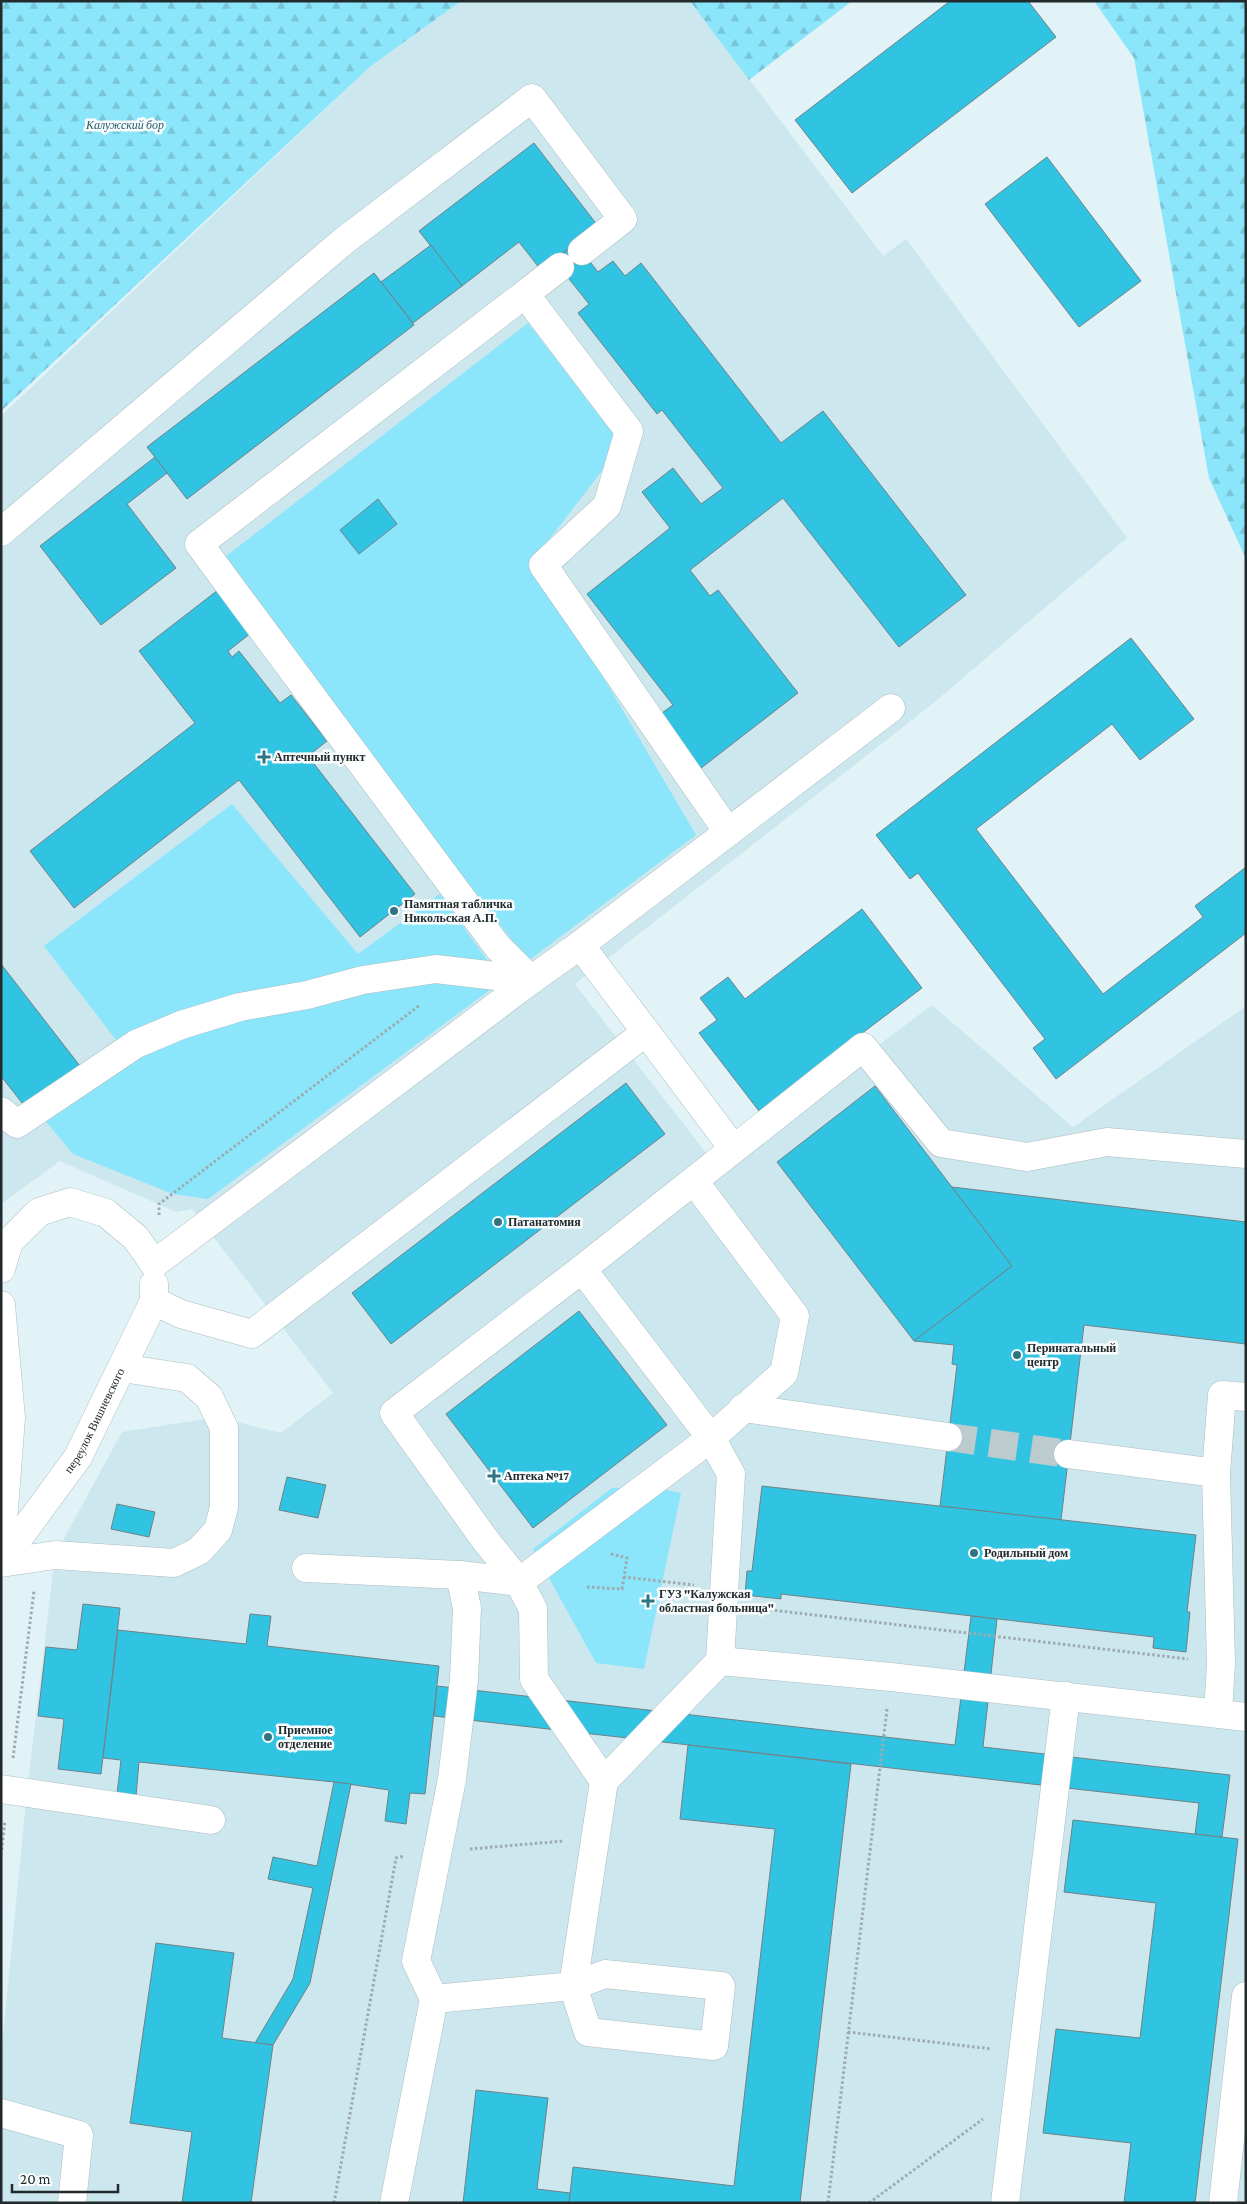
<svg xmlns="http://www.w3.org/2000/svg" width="1247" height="2204" font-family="'Crimson Pro',serif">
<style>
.built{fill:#cce7ee}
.green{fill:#8be5fb}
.forest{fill:url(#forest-firs)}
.building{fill:#30c4e2;stroke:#718186}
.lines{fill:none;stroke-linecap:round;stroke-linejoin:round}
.minor-tunnel{stroke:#bbcbce;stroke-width:28;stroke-dasharray:28 14;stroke-linecap:butt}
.minor-casing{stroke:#abbdc1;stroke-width:29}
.path{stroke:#9dabae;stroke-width:3;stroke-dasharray:2.5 2.5;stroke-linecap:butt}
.minor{stroke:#fff;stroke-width:28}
.poi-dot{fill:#307483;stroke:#f9fdfe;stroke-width:2}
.labels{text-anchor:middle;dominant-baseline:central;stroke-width:5;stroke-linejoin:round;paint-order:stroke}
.park-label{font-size:12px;font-style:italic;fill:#245d69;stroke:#f9fdfe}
.poi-label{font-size:12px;font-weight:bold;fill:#232a2c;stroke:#f9fdfe;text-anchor:start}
.street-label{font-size:12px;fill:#232a2c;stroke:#f9fdfe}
</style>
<defs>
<pattern id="forest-firs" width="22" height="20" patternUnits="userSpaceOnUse" patternTransform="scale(1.25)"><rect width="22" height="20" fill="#8be5fb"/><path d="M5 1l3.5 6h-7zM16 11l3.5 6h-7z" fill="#78c5d7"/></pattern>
</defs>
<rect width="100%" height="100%" fill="#e1f3f7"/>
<!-- built -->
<polygon class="built" points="461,1 690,1 883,256 906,239 1127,538 931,705 575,984 717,1167 932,1005 1073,1127 1246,1006 1246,2203 1,2203 1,2056 27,1792 55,1555 122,1432 218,1417 281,1433 333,1393 192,1209 176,1212 60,1161 1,1204 1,416 371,66"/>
<!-- green -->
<g class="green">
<polygon points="528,323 622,445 534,559 696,835 528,961 221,560"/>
<polygon points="232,804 358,954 440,894 502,981 208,1199 173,1194 73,1154 38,1112 123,1049 44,946"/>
<polygon points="612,1488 656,1488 681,1493 644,1669 596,1663 533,1549"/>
</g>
<!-- forest -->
<g class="forest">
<polygon points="1,1 461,1 371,66 1,411"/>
<polygon points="690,1 852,1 749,80"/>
<polygon points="1094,1 1246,1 1246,559 1209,478 1134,58"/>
</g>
<!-- building -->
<g class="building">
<polygon points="950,1 1028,1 1056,37 852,193 795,120"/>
<polygon points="534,143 598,226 541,270 519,242 462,286 419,231"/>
<polygon points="1047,157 1141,281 1079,327 985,204"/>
<polygon points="576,244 598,272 613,261 625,276 641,263 781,443 823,411 966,595 899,647 783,498 690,570 710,596 718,590 798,693 696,772 655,718 673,705 587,594 670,528 642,492 673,468 701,504 723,488 662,410 657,414 578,313 589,304 554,260"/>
<polygon points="431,245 462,286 413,323 381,282"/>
<polygon points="374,273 414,325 187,499 147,447"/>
<polygon points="155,457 167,473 127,504 176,568 101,625 40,546"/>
<polygon points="378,499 397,524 359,554 340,530"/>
<polygon points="218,590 251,633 228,651 232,657 239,651 280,703 291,695 327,741 308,756 415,894 360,937 239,780 74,908 30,851 195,723 139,651"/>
<polygon points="1131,638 1194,719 1140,760 1112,724 976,829 1103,994 1203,917 1195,906 1246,867 1246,933 1056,1079 1033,1048 1045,1039 918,873 910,879 876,835"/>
<polygon points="862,909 922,988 759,1111 699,1033 717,1020 700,998 728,977 745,999"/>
<polygon points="1,964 80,1066 26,1108 1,1076"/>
<polygon points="626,1083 665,1134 391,1344 352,1293"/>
<polygon points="875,1086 1012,1266 914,1341 777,1162"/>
<polygon points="952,1187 1246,1222 1246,1344 1084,1325 1061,1520 940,1506 957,1365 952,1364 954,1345 914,1341 1012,1266"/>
<polygon points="579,1311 667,1425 533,1528 446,1414"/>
<polygon points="287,1477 326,1485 318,1518 279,1510"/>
<polygon points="762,1486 1196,1535 1187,1612 1190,1612 1186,1652 1153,1648 1154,1637 781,1594 781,1599 745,1595 747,1571 752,1571"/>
<polygon points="117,1504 155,1512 149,1537 111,1529"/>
<polygon points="83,1604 120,1608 101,1774 58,1769 64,1719 38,1716 46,1647 77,1650"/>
<polygon points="250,1614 271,1616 267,1646 439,1666 425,1794 410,1793 406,1824 385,1821 389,1790 334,1782 139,1762 136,1796 117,1794 121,1760 103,1758 118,1630 246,1644"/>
<polygon points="971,1616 997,1619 983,1747 1230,1775 1222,1837 1195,1834 1199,1803 434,1716 437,1686 955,1745"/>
<polygon points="688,1745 851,1764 800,2203 569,2203 573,2167 734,2186 775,1829 680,1819"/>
<polygon points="334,1782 351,1784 310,1983 273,2045 255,2043 293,1979 313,1888 268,1879 273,1857 317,1866"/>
<polygon points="1073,1820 1238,1839 1195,2203 1124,2203 1131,2143 1043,2133 1056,2029 1140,2038 1156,1903 1064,1892"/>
<polygon points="156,1943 234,1953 222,2038 273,2045 251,2203 182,2203 192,2132 130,2123"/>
<polygon points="476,2090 548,2098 537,2189 570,2193 569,2203 463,2203"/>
</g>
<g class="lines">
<!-- minor-tunnel -->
<polyline class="minor-tunnel" points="948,1437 1068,1454"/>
<!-- minor casing -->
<g class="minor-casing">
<g id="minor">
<polyline points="525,294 560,267"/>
<polyline points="1,532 345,240 532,98 623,219 582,251"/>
<polyline points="580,945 646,1032"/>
<polyline points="1,1111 17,1124 136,1044 181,1025 240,1007 307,995 363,980 436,969 531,980 497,946 199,544 525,294 629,431 607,506 543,565 728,832"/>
<polyline points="694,1181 795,1316 784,1373 711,1438 519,1582 486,1541 394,1413 582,1269 711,1438 731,1474 720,1661"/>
<polyline points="154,1264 531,980 580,945 891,708"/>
<polyline points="1,1269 9,1242 39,1212 70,1202 106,1213 136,1238 154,1264"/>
<polyline points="582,1269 863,1047 941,1143 1027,1157 1107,1142 1246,1154"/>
<polyline points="154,1301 181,1314 252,1334 646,1032 733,1148"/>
<polyline points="1,1305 11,1418 1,1547"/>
<polyline points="743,1408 948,1437"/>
<polyline points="1068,1454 1216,1473 1221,1663 1218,1713"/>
<polyline points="1216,1473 1222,1395 1246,1397"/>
<path id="s1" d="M 1,1562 L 78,1457 L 154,1301 L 154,1284"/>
<polyline points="1,1563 55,1555 174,1563 199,1551 218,1530 224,1507 224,1428 209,1397 187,1378 122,1368"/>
<polyline points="306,1568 460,1575 519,1582 533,1609 534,1679 604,1781"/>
<polyline points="1,1789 211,1820"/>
<polygon points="605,1974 721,1986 714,2046 588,2032 573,1986"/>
<polyline points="434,1999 416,1961 452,1779 464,1680 467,1608 460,1575"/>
<polyline points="1,2113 79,2135 72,2203"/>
<polyline points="394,2203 434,1999 573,1986 604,1781 720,1661 891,1677 1246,1717"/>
<polyline points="1005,2203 1066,1696"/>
<polyline points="1223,2203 1246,1996"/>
</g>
</g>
<!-- path -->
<g class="path">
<polyline points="159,1215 159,1204 420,1005"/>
<polyline points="611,1554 627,1558 624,1577 694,1585"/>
<polyline points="587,1587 622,1589 624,1577"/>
<polyline points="755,1608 1188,1659"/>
<polyline points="13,1758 34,1591"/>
<polyline points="470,1849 564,1841"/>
<polyline points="1,1855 5,1821"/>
<polyline points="848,2032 992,2049"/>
<polyline points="334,2203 396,1858 405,1856"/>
<polyline points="828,2203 887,1709"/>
<polyline points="869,2203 983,2119"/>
</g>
<!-- minor -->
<use href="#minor" class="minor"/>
</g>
<!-- markers -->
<g class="poi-dot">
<path d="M261.5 749.5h5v5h5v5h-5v5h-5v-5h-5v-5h5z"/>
<circle cx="394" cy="911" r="5"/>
<circle cx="498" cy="1222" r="5"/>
<circle cx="1017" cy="1355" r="5"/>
<path d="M491.5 1468.5h5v5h5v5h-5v5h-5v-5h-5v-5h5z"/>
<circle cx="974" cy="1553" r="5"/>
<path d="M645.5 1593.5h5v5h5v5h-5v5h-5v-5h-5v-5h5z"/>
<circle cx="268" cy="1737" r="5"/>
</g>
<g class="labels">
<!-- park labels -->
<g class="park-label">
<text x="125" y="125">Калужский бор</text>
</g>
<!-- poi labels -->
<g class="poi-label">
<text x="274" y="757">Аптечный пункт</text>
<text x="404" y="904">Памятная табличка<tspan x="404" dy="14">Никольская А.П.</tspan></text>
<text x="508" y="1222">Патанатомия</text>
<text x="1027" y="1348">Перинатальный<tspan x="1027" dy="14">центр</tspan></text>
<text x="504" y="1476">Аптека №17</text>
<text x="984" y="1553">Родильный дом</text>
<text x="659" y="1594">ГУЗ "Калужская<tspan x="659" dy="14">областная больница"</tspan></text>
<text x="278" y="1730">Приемное<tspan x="278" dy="14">отделение</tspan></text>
</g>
<!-- street labels -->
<g class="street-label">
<text stroke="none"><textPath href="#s1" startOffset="170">переулок Вишневского</textPath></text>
</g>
</g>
<!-- border -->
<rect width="1247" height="2204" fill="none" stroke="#232a2c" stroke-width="5"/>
<!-- scale -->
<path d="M12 2184v8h106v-8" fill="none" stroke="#232a2c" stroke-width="2.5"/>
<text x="20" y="2184" font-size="15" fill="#232a2c" stroke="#f9fdfe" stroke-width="4" paint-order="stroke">20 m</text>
</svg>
